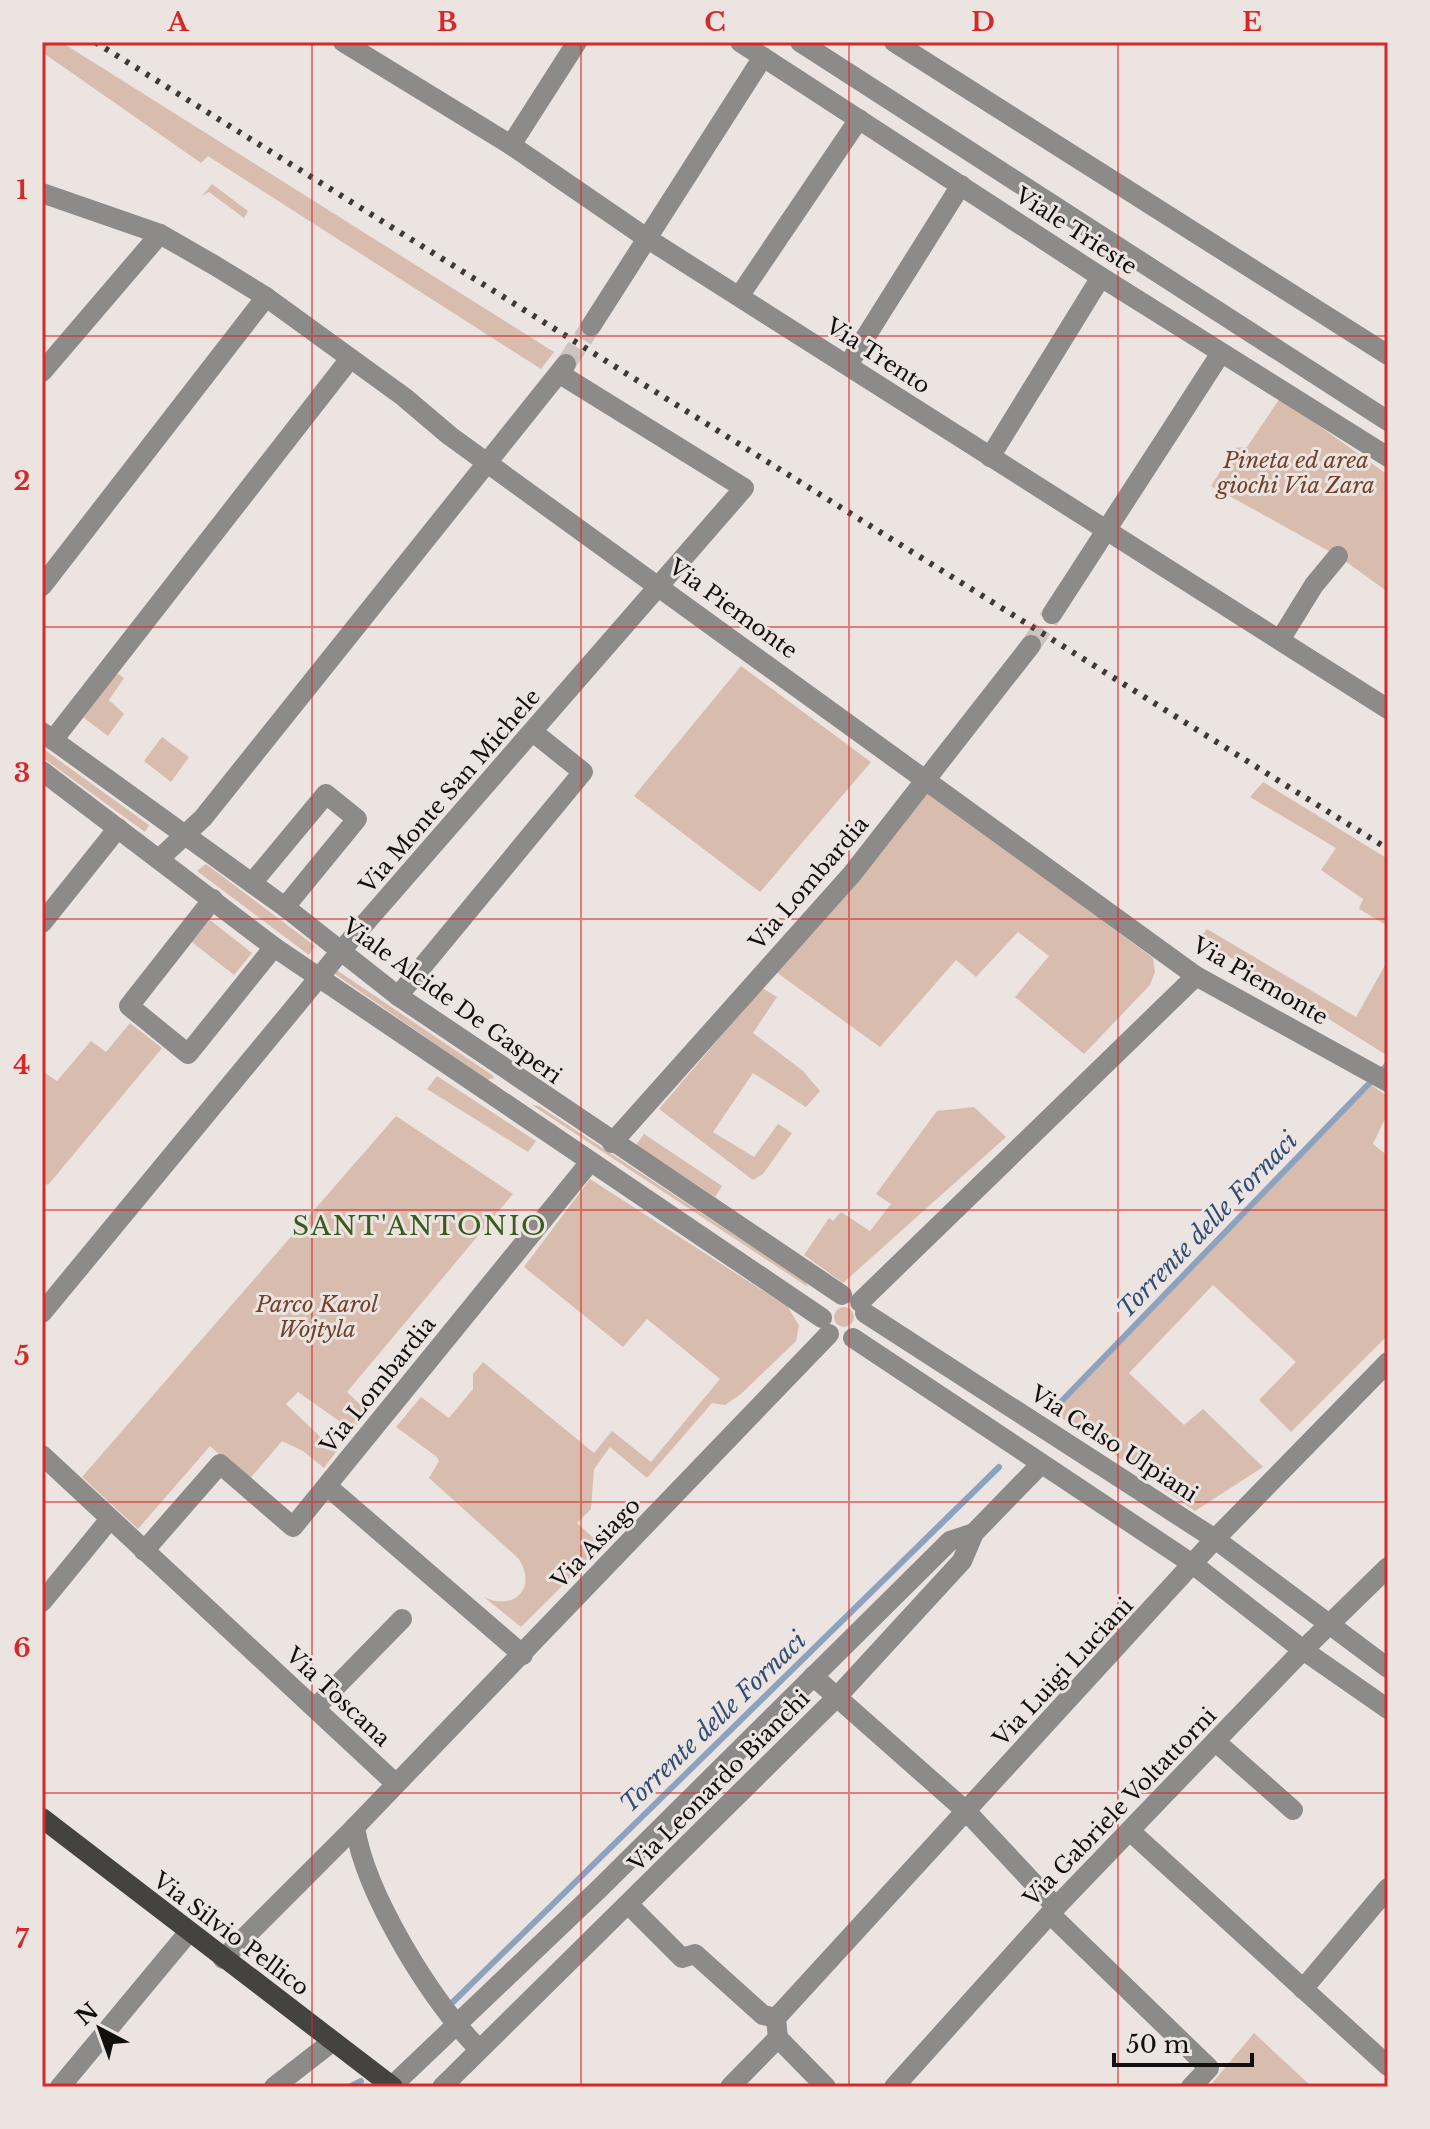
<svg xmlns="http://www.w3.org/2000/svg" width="1430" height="2129" font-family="'Libre Baskerville',serif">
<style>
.green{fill:#d8bcae}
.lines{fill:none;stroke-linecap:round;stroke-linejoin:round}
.stream{stroke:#8da2be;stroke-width:6}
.minor-tunnel{stroke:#cac4c1;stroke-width:20;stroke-dasharray:20 10;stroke-linecap:butt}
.minor{stroke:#8c8b89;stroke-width:20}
.major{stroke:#45433f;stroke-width:20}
.rail{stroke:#3c3937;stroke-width:6;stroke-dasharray:4 8;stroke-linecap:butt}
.grid{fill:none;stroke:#d62828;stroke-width:2;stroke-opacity:0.55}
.labels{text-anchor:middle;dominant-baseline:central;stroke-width:6;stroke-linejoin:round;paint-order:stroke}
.street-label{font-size:22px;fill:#12100e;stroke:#ebe4e1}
.park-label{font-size:22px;font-style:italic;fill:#724129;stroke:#ebe4e1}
.water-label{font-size:24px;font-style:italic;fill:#2f4d76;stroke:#ebe4e1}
.quarter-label{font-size:26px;letter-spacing:2px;fill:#395c1e;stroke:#ebe4e1}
.neatline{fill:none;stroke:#d62828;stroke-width:3}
.grid-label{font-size:26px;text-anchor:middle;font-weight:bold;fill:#d62828}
</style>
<rect width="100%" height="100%" fill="#ebe4e1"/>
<!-- green -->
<g class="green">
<polygon points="42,42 61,42 554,352 541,369 208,156 201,163 42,52"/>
<polygon points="212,184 248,211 244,218 209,192 202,196"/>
<polygon points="1280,398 1388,475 1388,592 1338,556 1211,486 1235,448 1247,447"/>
<polygon points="741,666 871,762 760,892 634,796"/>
<polygon points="114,671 124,678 109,700 124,714 108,736 80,715"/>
<polygon points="162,737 189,757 171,782 144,761"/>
<polygon points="42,748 149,825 145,832 42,757"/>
<polygon points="1263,782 1388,859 1388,926 1359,909 1363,899 1321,870 1336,848 1250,797"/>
<polygon points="927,790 1153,958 1155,972 1150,985 1084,1054 1015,997 1049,956 1018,932 976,977 956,960 880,1047 769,967"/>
<polygon points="206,864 315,946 309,955 197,871"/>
<polygon points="210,920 252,953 234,975 192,942"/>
<polygon points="1207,929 1356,1017 1388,960 1388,1056 1199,938"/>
<polygon points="338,971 492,1075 494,1078 487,1080 332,972"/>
<polygon points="762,988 777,997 753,1033 803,1071 820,1091 806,1107 753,1073 713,1132 754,1157 778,1124 792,1133 763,1174 753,1180 659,1109"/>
<polygon points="130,1023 162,1048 48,1185 42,1181 42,1071 57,1081 91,1041 106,1052"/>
<polygon points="437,1076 536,1141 528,1152 427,1089"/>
<polygon points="1369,1083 1388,1097 1388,1112 1373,1144 1388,1156 1388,1335 1291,1432 1259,1400 1296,1362 1213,1285 1129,1373 1184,1425 1203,1409 1263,1467 1195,1511 1052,1411"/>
<polygon points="532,1105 539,1106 806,1282 808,1287"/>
<polygon points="974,1107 1006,1137 843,1283 804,1255 829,1218 833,1221 841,1212 870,1231 891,1204 876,1194 937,1111"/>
<polygon points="396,1116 513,1194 347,1392 368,1412 352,1430 298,1392 286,1404 336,1452 324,1468 303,1451 282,1441 248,1481 210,1446 138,1529 82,1477"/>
<polygon points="644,1134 722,1186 715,1197 636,1145"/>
<path d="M 590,1179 L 788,1307 L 799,1326 L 796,1341 L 741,1394 L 725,1405 L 712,1403 L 647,1478 L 610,1447 L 594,1469 L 591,1509 L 577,1523 L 602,1546 L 521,1627 L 484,1597 C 515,1612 538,1587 518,1558 L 429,1478 L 439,1461 L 437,1457 L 396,1427 L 421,1397 L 449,1418 L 473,1389 L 473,1374 L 483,1362 L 594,1453 L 612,1431 L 651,1462 L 720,1379 L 647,1319 L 623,1347 L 524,1267 Z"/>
<circle cx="844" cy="1317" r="10"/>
<polygon points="1254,2033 1312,2087 1209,2087"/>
</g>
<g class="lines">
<!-- stream -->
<g class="stream">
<polyline points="1052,1411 1388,1064"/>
<polyline points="453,2002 999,1467"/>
<polyline points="349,2087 361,2081"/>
</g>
<!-- minor-tunnel -->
<g class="minor-tunnel">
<polyline points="566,364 591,326"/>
<polyline points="1031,645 1052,614"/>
</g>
<!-- minor -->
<g class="minor">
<polyline points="343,42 511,145 648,239 1388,709"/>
<polyline points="740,42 1101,277 1388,457"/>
<polyline points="800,42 1388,421"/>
<polyline points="894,42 1388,355"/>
<polyline points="511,145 577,42"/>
<polyline points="42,193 160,234 214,265 266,297 404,397 450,436 1196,976 1388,1082"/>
<polyline points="740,295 859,119"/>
<polyline points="591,326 763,57"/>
<polyline points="848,365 961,185"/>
<polyline points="42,372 160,234"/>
<polyline points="990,457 1101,277"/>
<polyline points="42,586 266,297"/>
<polyline points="1052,614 1221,353"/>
<polyline points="1280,640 1314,585 1338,556"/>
<polyline points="42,732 285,907 398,996 842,1295"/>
<polyline points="53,740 349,360"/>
<polyline points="42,771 274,947 822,1318"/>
<polyline points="159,859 203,818 566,364"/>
<polyline points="252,883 326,794 357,819 285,907"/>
<polyline points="213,899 129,1006 188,1054 274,947"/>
<polyline points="42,923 118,828"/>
<polyline points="398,996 583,772 533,732"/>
<polyline points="612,1143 852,874 1031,645"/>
<polyline points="860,1302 1196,976"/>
<polyline points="42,1313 340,952 744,488 560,374"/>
<polyline points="865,1313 1215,1539 1388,1668"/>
<polyline points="853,1338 1194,1565 1303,1650 1388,1709"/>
<polyline points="42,1455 394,1782"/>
<polyline points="327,1486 523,1655"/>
<polyline points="144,1551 220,1464 293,1527 590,1162"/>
<polyline points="42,1602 110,1519"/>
<polyline points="813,1676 967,1812 1056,1907"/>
<polyline points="315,1708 402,1619"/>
<polyline points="1216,1742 1293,1810"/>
<polyline points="1130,1831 1388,2066"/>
<polyline points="629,1905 682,1958 695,1954 763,2015 776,2018"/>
<polyline points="1050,1914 1209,2068 1191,2087"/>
<polyline points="223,1959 355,1827"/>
<polyline points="1303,1989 1388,1888"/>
<polyline points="776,2018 1215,1539 1388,1362"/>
<polyline points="776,2018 778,2038 826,2087"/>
<path d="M 479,2049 C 432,2003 365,1893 355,1827 L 829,1334"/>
<polyline points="392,2086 600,1888 950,1541 974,1533"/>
<polyline points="60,2087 188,1933"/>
<polyline points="274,2087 333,2041"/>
<polyline points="442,2087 836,1698 962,1561 974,1533 1041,1464"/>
<polyline points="730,2087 778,2038"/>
<polyline points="894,2087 1056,1907 1303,1650 1388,1567"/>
</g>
<!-- major -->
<polyline class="major" points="42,1818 393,2087"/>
<!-- rail -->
<polyline class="rail" points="95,42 1388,849"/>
</g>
<!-- grid -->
<path class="grid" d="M 312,42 L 312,2087M 581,42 L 581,2087M 849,42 L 849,2087M 1118,42 L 1118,2087M 42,336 L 1388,336M 42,627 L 1388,627M 42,919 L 1388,919M 42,1210 L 1388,1210M 42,1502 L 1388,1502M 42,1793 L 1388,1793"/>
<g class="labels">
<!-- street labels -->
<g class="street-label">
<text transform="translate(1076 231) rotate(33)">Viale Trieste</text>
<text transform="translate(878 356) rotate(33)">Via Trento</text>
<text transform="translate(733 609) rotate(36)">Via Piemonte</text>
<text transform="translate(450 791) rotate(-49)">Via Monte San Michele</text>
<text transform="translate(809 883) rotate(-49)">Via Lombardia</text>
<text transform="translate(1260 981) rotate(30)">Via Piemonte</text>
<text transform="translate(452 1001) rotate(36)">Viale Alcide De Gasperi</text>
<text transform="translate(378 1385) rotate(-51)">Via Lombardia</text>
<text transform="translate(1114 1444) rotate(33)">Via Celso Ulpiani</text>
<text transform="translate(596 1543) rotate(-46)">Via Asiago</text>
<text transform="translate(1063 1672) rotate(-47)">Via Luigi Luciani</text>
<text transform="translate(338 1697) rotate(43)">Via Toscana</text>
<text transform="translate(719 1781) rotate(-45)">Via Leonardo Bianchi</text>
<text transform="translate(1120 1807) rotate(-46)">Via Gabriele Voltattorni</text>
<text transform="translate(231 1934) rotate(37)">Via Silvio Pellico</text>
</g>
<!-- park labels -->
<g class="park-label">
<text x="1296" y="460">Pineta ed area<tspan x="1296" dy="25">giochi Via Zara</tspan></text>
<text x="317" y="1304">Parco Karol<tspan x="317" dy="25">Wojtyla</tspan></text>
</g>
<!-- water labels -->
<g class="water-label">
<text transform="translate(1207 1225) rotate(-46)">Torrente delle Fornaci</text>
<text transform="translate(713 1722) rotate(-44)">Torrente delle Fornaci</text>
</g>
<!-- quarter labels -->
<g class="quarter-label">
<text x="420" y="1226">SANT'ANTONIO</text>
</g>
</g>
<!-- border -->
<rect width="1430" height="2129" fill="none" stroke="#ebe4e1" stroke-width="88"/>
<!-- north arrow -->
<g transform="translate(100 2029) rotate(319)" stroke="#ebe4e1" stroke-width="6" paint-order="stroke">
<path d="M0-6L14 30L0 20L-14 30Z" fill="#12100e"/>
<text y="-12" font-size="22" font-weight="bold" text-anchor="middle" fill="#12100e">N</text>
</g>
<!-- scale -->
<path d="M1114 2053v12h138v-12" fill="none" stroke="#12100e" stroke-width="4"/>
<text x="1126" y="2053" font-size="24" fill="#12100e" stroke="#ebe4e1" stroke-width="6" paint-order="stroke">50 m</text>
<rect x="44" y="44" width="1342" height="2041" class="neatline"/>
<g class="grid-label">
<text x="178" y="31">A</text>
<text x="447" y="31">B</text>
<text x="715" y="31">C</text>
<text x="983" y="31">D</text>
<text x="1252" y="31">E</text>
<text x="22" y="199">1</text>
<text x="22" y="490">2</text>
<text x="22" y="782">3</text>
<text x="22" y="1074">4</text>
<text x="22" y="1365">5</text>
<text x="22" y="1657">6</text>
<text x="22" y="1948">7</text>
</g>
</svg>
